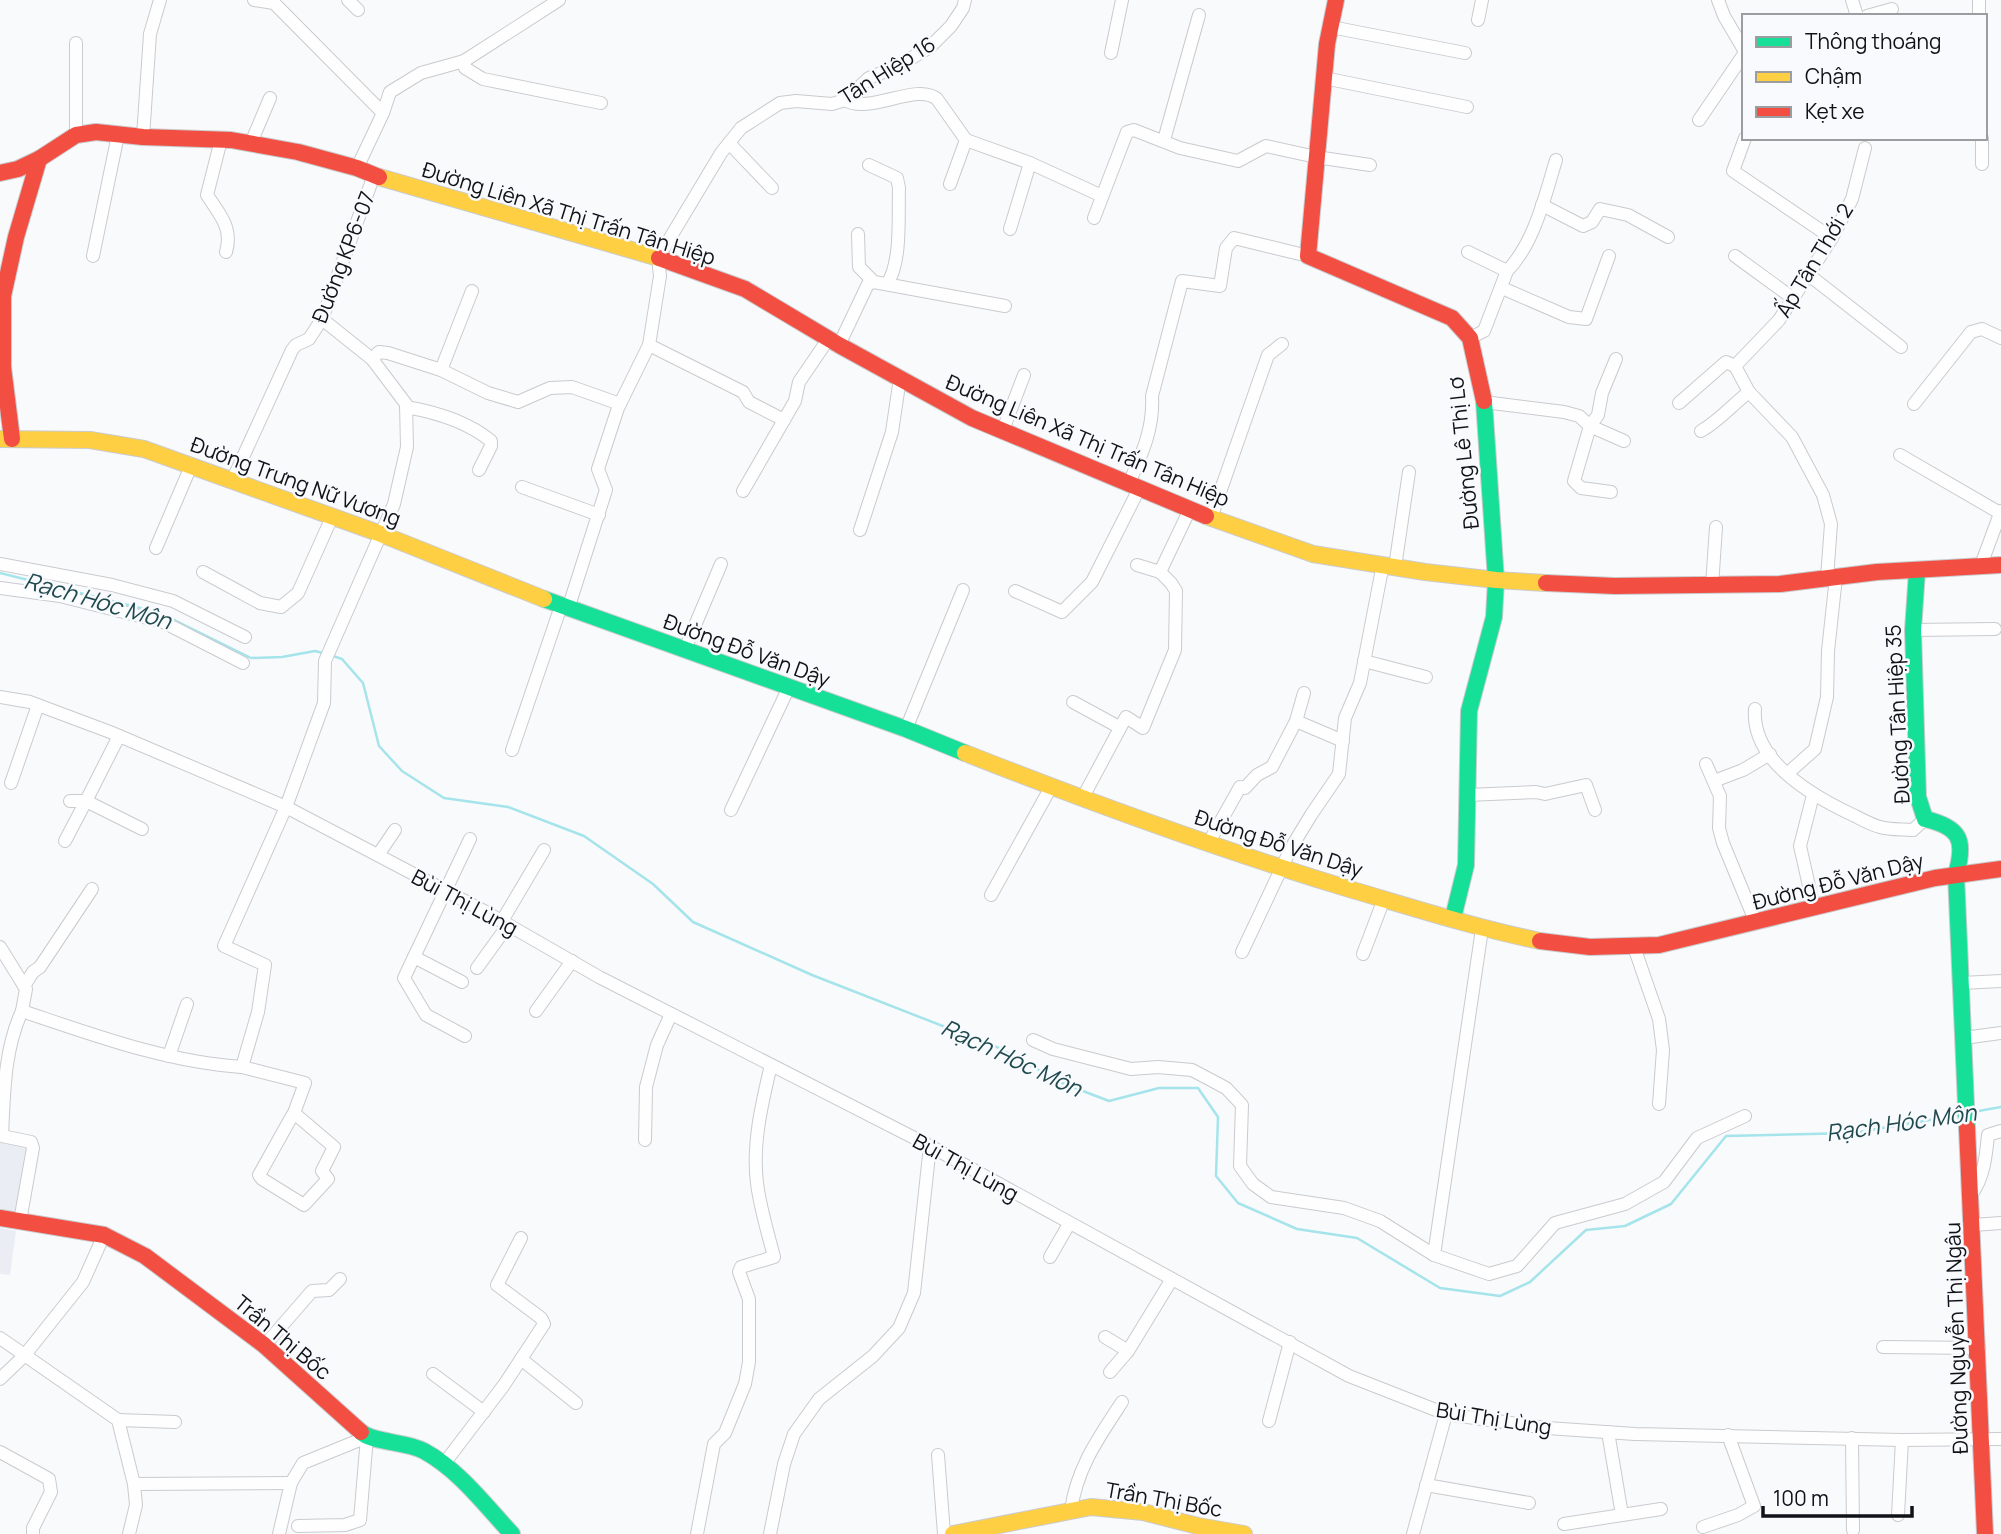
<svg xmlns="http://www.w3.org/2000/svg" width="2001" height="1534" font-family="Manrope,sans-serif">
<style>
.built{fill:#eaedf3}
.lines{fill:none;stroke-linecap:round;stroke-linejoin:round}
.stream{stroke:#a4e4ea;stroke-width:2.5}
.street-casing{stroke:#c9cbce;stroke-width:14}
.fast-casing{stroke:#c9cbce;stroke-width:18}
.slow-casing{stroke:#c9cbce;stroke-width:18}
.jam-casing{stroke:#c9cbce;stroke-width:18}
.street{stroke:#fefeff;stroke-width:12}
.fast{stroke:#16e098;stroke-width:16}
.slow{stroke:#ffcf43;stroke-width:16}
.jam{stroke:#f24e42;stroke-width:16}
.labels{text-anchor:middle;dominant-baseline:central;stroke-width:5;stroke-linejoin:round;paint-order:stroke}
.street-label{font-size:21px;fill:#0f1217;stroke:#f8fafd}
.water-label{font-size:23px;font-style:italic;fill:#204a4e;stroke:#f8fafd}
</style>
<rect width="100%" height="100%" fill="#f9fafc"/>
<!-- built -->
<g class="built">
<polygon points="0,1138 27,1146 17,1210 14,1215 0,1212"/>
<polygon points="0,1228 16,1231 10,1275 0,1274"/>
</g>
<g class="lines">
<!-- stream -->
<g class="stream">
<polyline points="0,573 160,613 251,658 282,657 315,651 323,653"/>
<polyline points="333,656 342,659 363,683 379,746 402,771 444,798 508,807 584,836 653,884 693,922 812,975 999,1048 1062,1083 1109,1101 1159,1088 1198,1088 1218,1117 1216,1176 1238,1203 1297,1229 1357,1238 1440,1288 1500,1296 1530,1282 1586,1230 1625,1226 1671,1204 1726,1136 1853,1133 1959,1115"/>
<polyline points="1973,1112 2001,1107"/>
</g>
<!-- street casing -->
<g class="street-casing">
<g id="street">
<polyline points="254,0 274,3 383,113"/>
<polyline points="348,0 358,10"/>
<polyline points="1718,0 1724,16 1744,50"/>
<polyline points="1852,0 1857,16"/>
<polyline points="1979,0 1979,16"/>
<polyline points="1867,16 1892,9"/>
<polyline points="1478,20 1482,0"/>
<polyline points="1331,27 1465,53"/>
<polyline points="76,43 76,135"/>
<polyline points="1111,53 1122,0"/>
<polyline points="464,61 465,68 483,79 601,103"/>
<polyline points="1324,78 1467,107"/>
<path d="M 845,100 C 870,115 916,82 937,99 L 966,140"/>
<polyline points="1699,120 1744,54"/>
<polyline points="143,137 150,34 160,0"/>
<polyline points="1745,138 1733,171 1832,238"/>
<polyline points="1982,138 1982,164"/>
<path d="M 221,140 L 207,195 C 220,215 233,228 226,252"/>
<polyline points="1164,140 1199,15"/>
<polyline points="251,143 270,98"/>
<polyline points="729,143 772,188"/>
<path d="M 869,165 L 897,178 L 899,188 C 898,215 902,262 887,284"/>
<polyline points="357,168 383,113 390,92 421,73 464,61 559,0"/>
<polyline points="950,184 966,140 1030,163"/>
<polyline points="1542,205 1583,226 1592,222 1600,209 1628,215 1668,237"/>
<polyline points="1094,218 1127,132 1134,130 1180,148 1238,161 1266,146 1316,157 1370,165"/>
<polyline points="1010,229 1030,163 1102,196"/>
<polyline points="858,234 859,267 874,282"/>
<polyline points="1468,252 1507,271 1484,331 1470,338"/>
<polyline points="93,256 118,135"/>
<polyline points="1735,256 1794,299"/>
<path d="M 1507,271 C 1534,244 1545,196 1556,160"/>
<polyline points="1809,275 1901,347"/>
<polyline points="1502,288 1569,317 1586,319 1609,256"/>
<polyline points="649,345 743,392 749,402 784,420"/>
<polyline points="839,345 868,284 874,282 1005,306"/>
<polyline points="372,359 379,352 388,353 441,370 488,393 518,402 550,388 572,387 620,404"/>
<polyline points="441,370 472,291"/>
<polyline points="1484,402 1564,412 1579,416 1590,426 1624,441"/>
<polyline points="1679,403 1726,362 1735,366"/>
<polyline points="1914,404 1971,332 1982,329 2001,338"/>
<path d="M 406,407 C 435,412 468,422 491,441 L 491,446 L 479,470"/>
<polyline points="1003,430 1024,375"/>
<path d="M 1701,431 C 1719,421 1733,404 1749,392"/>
<polyline points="1900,455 2000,513"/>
<polyline points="232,481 292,350 296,345 309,339 322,319 374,175"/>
<path d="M 1129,483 C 1142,454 1154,428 1152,396 L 1182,281 L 1220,286 L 1226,248 L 1234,238 L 1308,256"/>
<polyline points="522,487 599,515"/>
<polyline points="743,491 795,401 799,382 829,338"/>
<polyline points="1611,492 1581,488 1574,481 1590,426 1598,415 1602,393 1616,359"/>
<polyline points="1211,518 1268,355 1282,344"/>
<polyline points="860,530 892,432 900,378"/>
<polyline points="156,548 191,466"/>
<polyline points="0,564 112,585 173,601 245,637"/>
<polyline points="1137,565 1160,572 1190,509"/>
<polyline points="1981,565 2001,511"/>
<polyline points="1395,567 1409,472"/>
<polyline points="203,572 260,603 281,607 298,593 332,517"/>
<polyline points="1827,578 1831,524 1823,495 1792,437 1749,392 1735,366 1779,320 1832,238 1852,199 1865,148"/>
<polyline points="1712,586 1716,527"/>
<polyline points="0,588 60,596 163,622 243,663"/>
<polyline points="1015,591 1062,612 1092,582 1140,487"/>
<polyline points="568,609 606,490 598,469 618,408 649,345 660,276 658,258 721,153 741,128 780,103 796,101 832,104 845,100 869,78 900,65 930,47 951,26 963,8 965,0"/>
<polyline points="1913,630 1995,629"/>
<polyline points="685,649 721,564"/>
<polyline points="1364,661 1426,677"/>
<polyline points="0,697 30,702 110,732 286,807 484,911 599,977 930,1146 1349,1376 1446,1414 1547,1428 1635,1434 1902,1440 2001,1439"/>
<polyline points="1073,702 1119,727"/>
<path d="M 1755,709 C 1751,762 1814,797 1855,816 C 1863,820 1872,825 1880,827 C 1890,830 1902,829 1913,830 L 1925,819"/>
<polyline points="1296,721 1343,741"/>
<polyline points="906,729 963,590"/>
<polyline points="512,750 561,606"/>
<polyline points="1706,764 1720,796 1719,828 1723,843 1756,923"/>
<polyline points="1788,773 1815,749 1827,697 1828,651 1836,577"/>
<polyline points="1714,781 1743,770 1770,754"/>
<polyline points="11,783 38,705"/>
<polyline points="1467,795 1536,792 1545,794 1586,785 1595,810"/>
<polyline points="1813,795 1800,846 1814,908"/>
<polyline points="1082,799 1126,717 1143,728 1175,650 1176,591 1171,583 1160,572"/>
<polyline points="70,801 86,801 119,736"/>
<polyline points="731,810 789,687"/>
<polyline points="65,841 86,801 142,829"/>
<polyline points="1208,844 1240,787 1245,788 1257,775 1272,767 1296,721 1304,693"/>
<polyline points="378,855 395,830"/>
<polyline points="991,895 1051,787"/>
<polyline points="502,921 544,850"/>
<polyline points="0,947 26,989 22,1011"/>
<polyline points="1634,947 1659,1019 1663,1050 1659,1104"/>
<polyline points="1242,952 1291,848 1311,815 1339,774 1345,718 1360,683 1383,564"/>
<polyline points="1363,954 1384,899"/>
<polyline points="414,957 462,982"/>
<polyline points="477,968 508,925"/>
<polyline points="1961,983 2001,981"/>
<polyline points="24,986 33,972 40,967 92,889"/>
<polyline points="536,1011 572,961"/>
<polyline points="465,1036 426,1015 404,978 470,839"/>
<polyline points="1964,1038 2001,1033"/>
<polyline points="1033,1040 1053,1049 1131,1069 1158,1067 1192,1070 1226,1088 1242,1105 1240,1166 1253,1184 1271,1197 1344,1208 1380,1221 1434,1255 1489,1274 1517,1266 1555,1223 1625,1204 1664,1182 1697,1138 1745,1116"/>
<polyline points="169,1056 187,1004"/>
<polyline points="242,1067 305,1083 294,1113 292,1116 259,1175 262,1179 304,1205 328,1179 322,1171 334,1147 294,1113"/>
<polyline points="645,1140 646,1087 657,1045 671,1014"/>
<path d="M 1971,1195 C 1984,1178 1986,1156 1988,1135 L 2001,1131"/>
<path d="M 20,1221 L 33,1148 L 31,1142 L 2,1136 C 4,1094 4,1050 22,1011 C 94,1035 166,1062 242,1067 L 258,1012 L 265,965 L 224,946 L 286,807 L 324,703 L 325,661 L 394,504 L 407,447 L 406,404 L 372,359 L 322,319"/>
<polyline points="1973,1225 2001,1223"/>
<polyline points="1434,1255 1482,929"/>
<polyline points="1050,1257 1069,1224"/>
<polyline points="1105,1337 1128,1351"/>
<polyline points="0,1338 118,1420 134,1484 136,1505 129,1534"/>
<polyline points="265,1345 312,1291 329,1290 340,1279"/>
<polyline points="1883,1347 1979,1348"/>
<polyline points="521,1359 576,1403"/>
<polyline points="1110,1372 1128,1351 1172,1279"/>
<polyline points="433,1374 484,1412"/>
<polyline points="0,1379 24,1356 83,1282 104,1235"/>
<polyline points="118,1420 175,1422"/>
<polyline points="1269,1421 1290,1342"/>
<polyline points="1608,1432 1622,1515"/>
<polyline points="1852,1438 1853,1530"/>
<polyline points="0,1452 49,1479 51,1492 33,1528 33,1534"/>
<polyline points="938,1455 944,1534"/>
<polyline points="443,1465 504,1385 544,1324 541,1318 497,1285 521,1238"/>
<polyline points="134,1484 291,1483"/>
<polyline points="1426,1485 1529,1503"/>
<path d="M 1071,1511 C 1076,1469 1099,1437 1122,1402"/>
<polyline points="1898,1515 1902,1440"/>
<polyline points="1564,1524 1661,1509"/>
<polyline points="1703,1527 1738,1515 1754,1506 1728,1435"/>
<polyline points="279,1534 291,1483 303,1463 367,1437 360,1520 345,1525 298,1526"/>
<path d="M 697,1534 L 714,1444 L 725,1433 L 745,1384 L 749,1362 L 749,1299 L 739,1272 L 741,1267 L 774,1257 C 768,1233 760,1208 757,1183 C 752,1144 762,1103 771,1065"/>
<polyline points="770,1534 784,1464 794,1434 819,1399 873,1356 899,1328 914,1293 930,1146"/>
<polyline points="1413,1534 1446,1414"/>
</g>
</g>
<!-- fast casing -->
<g class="fast-casing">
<g id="fast">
<path d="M 1917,571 L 1913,630 L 1918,797 L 1925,819 C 1960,827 1966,840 1956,874 L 1967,1128"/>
<polyline points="544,599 906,729 965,753"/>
<polyline points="1453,918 1466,865 1469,711 1494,617 1496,580 1484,401"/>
<path d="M 361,1432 C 373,1443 406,1441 424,1451 C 459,1470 485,1505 512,1534"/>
</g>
</g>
<!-- slow casing -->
<g class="slow-casing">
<g id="slow">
<polyline points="379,177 659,258"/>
<polyline points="0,439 90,440 144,449 381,534 544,599"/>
<polyline points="1206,516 1313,554 1425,572 1496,580 1546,583"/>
<path d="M 965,753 C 1094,804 1223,851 1356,891 C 1417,909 1477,928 1540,941"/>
<polyline points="953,1534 1091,1507 1143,1512 1198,1526 1244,1534"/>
</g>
</g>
<!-- jam casing -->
<g class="jam-casing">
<g id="jam">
<polyline points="1336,0 1327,44 1308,256 1452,318 1470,338 1484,401"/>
<polyline points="0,173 18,169 39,159 76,135 96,132 143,137 231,140 298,152 357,168 379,177"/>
<polyline points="659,258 745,289 839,345 972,418 1206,516"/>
<polyline points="12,439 3,367 3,296 16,237 39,159"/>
<polyline points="1546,583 1615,586 1780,584 1877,572 2001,565"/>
<polyline points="1540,941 1590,947 1659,945 1935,878 2001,869"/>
<polyline points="1967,1128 1985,1534"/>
<polyline points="0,1218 104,1235 145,1256 264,1345 361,1432"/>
</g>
</g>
<!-- street -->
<use href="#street" class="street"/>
<!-- fast -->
<use href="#fast" class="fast"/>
<!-- slow -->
<use href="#slow" class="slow"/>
<!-- jam -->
<use href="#jam" class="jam"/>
</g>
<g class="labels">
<!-- street labels -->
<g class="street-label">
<text transform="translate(887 70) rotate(-32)">Tân Hiệp 16</text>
<text transform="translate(569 213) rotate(17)">Đường Liên Xã Thị Trấn Tân Hiệp</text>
<text transform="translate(343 257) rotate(-69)">Đường KP6-07</text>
<text transform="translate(1814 260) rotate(-59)">Ấp Tân Thới 2</text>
<text transform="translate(1088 440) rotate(23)">Đường Liên Xã Thị Trấn Tân Hiệp</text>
<text transform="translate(1463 453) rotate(-96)">Đường Lê Thị Lơ</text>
<text transform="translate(296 481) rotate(20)">Đường Trưng Nữ Vương</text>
<text transform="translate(747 650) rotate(20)">Đường Đỗ Văn Dậy</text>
<text transform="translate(1897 714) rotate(-93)">Đường Tân Hiệp 35</text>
<text transform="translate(1279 843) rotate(18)">Đường Đỗ Văn Dậy</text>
<text transform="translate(1838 881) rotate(-14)">Đường Đỗ Văn Dậy</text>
<text transform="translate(465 902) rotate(28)">Bùi Thị Lùng</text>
<text transform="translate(966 1167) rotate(29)">Bùi Thị Lùng</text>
<text transform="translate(283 1337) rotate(40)">Trần Thị Bốc</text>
<text transform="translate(1956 1338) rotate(-92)">Đường Nguyễn Thị Ngâu</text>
<text transform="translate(1494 1418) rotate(9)">Bùi Thị Lùng</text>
<text transform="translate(1164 1499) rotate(10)">Trần Thị Bốc</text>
</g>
<!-- water labels -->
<g class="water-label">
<text transform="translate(98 600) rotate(16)">Rạch Hóc Môn</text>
<text transform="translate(1012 1057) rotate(25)">Rạch Hóc Môn</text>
<text transform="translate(1901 1122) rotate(-8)">Rạch Hóc Môn</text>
</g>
</g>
<!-- legend -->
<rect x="1742" y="14" width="245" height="126" fill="#f8fafd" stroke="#9b9da1" stroke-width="2"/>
<rect x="1756" y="37" width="35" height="10" fill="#16e098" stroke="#9b9da1" stroke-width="2"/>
<text x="1805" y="49" font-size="21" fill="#0f1217">Thông thoáng</text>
<rect x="1756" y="72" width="35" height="10" fill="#ffcf43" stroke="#9b9da1" stroke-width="2"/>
<text x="1805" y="84" font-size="21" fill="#0f1217">Chậm</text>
<rect x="1756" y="107" width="35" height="10" fill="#f24e42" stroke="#9b9da1" stroke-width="2"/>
<text x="1805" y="119" font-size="21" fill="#0f1217">Kẹt xe</text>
<!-- scale -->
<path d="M1763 1506v10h149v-10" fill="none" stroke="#0f1217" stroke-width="3.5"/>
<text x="1773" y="1506" font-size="21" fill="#0f1217" stroke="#f8fafd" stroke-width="5" paint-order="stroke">100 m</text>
</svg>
